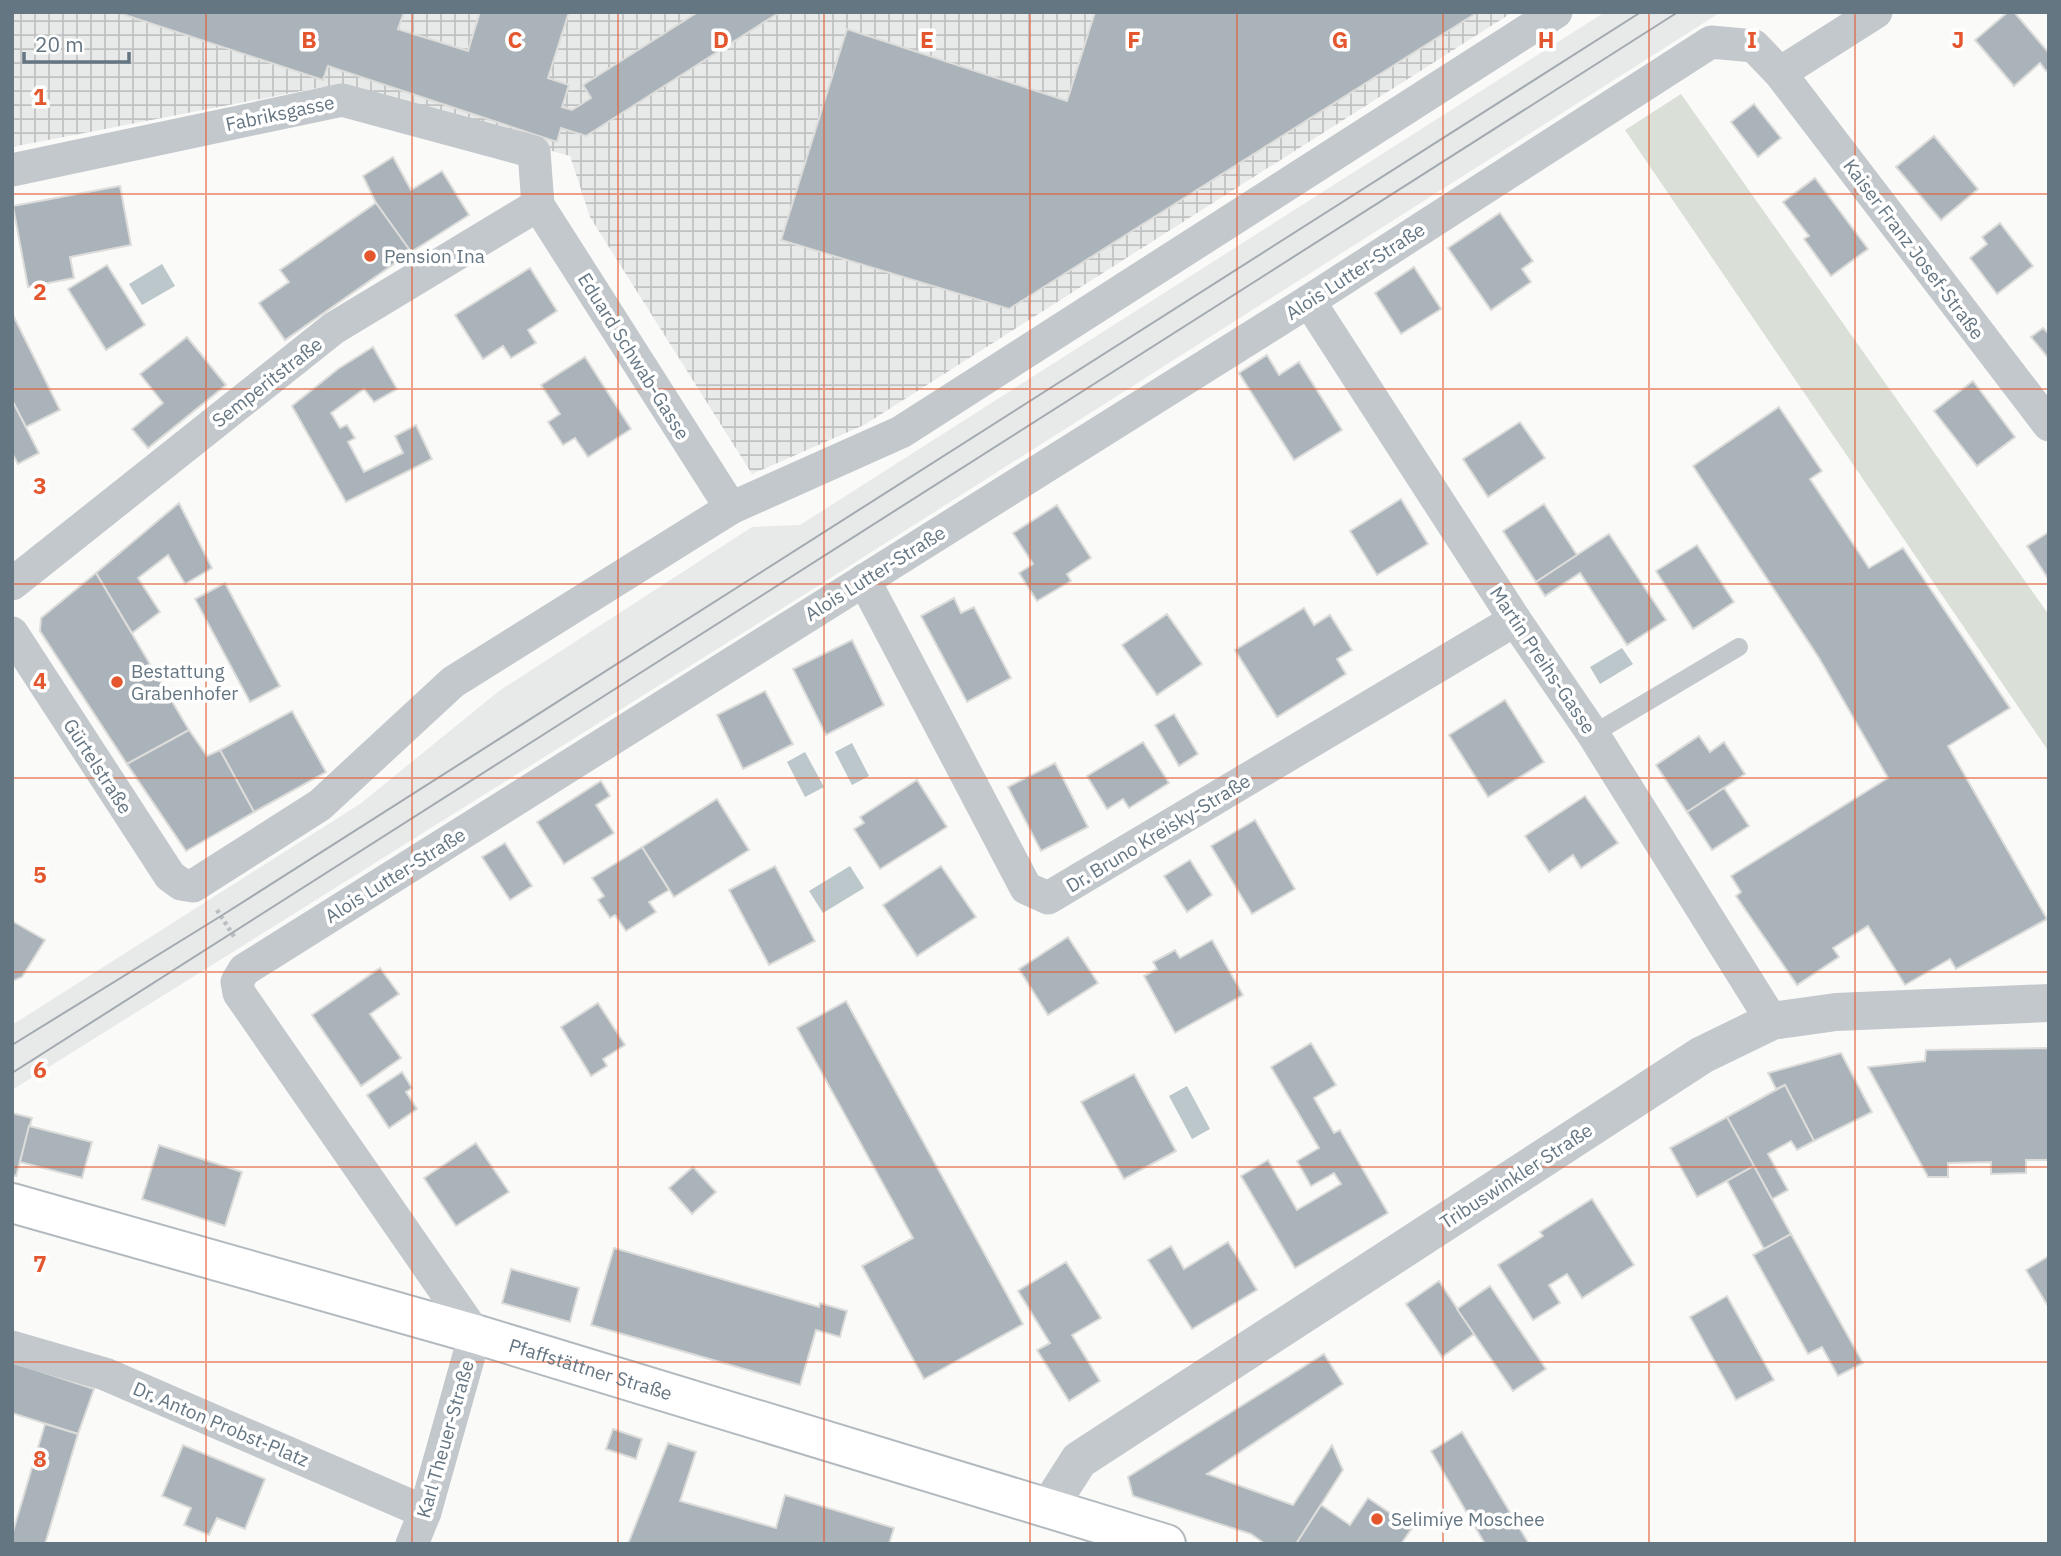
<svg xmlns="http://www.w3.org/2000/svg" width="2061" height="1556" font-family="'IBM Plex Sans',sans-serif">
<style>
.built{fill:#e8e9e9}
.industrial{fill:url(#industrial-grid)}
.grass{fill:#dadfd7}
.water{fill:#bbc7cb}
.building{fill:#aab3b9;stroke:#dcdcda;stroke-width:2}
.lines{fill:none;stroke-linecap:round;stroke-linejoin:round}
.secondary-casing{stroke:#b3babf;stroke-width:42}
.path{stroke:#bbbfc2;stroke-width:4.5;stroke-dasharray:3.5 3.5;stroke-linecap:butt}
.service{stroke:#c3c8cc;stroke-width:18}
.minor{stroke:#c3c8cc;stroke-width:33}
.tertiary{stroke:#c3c8cc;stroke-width:38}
.secondary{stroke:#fff;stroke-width:38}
.tram{stroke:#a2aab0;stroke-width:2}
.grid{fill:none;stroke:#e4572e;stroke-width:2;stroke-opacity:0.55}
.poi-dot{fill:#e4572e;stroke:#fff;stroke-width:2.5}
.labels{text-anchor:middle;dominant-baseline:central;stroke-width:7;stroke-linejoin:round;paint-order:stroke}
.street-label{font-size:19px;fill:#657683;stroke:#fff}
.poi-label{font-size:19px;fill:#657683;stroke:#fff;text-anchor:start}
.grid-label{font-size:23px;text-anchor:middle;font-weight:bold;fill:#e4572e;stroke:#fff;stroke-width:7;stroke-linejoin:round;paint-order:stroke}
</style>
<defs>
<pattern id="industrial-grid" width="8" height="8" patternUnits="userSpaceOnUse" patternTransform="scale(1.75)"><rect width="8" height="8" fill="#e8e9e9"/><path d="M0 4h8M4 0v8" fill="none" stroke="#c0c1c2"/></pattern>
</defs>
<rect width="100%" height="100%" fill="#fafaf8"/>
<!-- built -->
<polygon class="built" points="1605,12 1721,12 829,579 12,1090 12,1025 360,804 499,691 752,527 800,525"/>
<!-- industrial -->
<polygon class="industrial" points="12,12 1513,12 864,425 752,474 590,217 570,156 322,87 12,147"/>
<!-- grass -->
<polygon class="grass" points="1681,94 2049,615 2049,752 1625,130"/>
<!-- water -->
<g class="water">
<polygon points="162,264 175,286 142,305 129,284"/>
<polygon points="1622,648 1633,664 1600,684 1590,667"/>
<polygon points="852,743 869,776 852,785 835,752"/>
<polygon points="805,752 824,787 805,797 787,762"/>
<polygon points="850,866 864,888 823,913 809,891"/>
<polygon points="1187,1086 1210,1129 1192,1139 1169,1096"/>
</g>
<!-- building -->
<g class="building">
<polygon points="116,12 404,12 398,29 468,51 480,12 569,12 548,78 569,85 562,107 572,110 591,98 583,85 698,12 780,12 586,136 561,128 557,142 328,66 323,80"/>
<polygon points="1095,12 1478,12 1009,309 781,240 847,29 1067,101"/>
<polygon points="2008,12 2014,12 2049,53 2049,69 2046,71 2040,63 2014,86 1975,40"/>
<polygon points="1754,104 1781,138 1758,157 1731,122"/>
<polygon points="1934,136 1978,189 1941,220 1896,167"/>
<polygon points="393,157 411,190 442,171 469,215 411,252 376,203 363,176"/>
<polygon points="1815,178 1868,249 1831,276 1804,239 1809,236 1783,202"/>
<polygon points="120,186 131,245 70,257 74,278 28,287 13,206"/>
<polygon points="376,203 411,252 285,340 259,303 289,282 280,270"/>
<polygon points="1500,213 1533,261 1522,269 1531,282 1491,310 1448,248"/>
<polygon points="2000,223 2033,266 1997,294 1970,258 1987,244 1982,237"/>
<polygon points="107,265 145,325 106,350 68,289"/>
<polygon points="1414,267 1441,309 1401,334 1375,293"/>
<polygon points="530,268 557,311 528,330 536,343 511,358 503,346 483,359 455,315"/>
<polygon points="12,313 60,410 26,427 12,400"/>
<polygon points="2043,328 2047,332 2049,331 2049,359 2031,337"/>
<polygon points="187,337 226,385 148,448 132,429 163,403 140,374"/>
<polygon points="373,347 397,389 374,402 364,389 331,413 340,428 347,425 355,438 348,442 364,472 403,453 395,436 416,425 432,459 346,502 292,406 338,369"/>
<polygon points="1267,355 1279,375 1299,362 1342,430 1294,460 1239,373"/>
<polygon points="585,357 631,429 588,457 575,438 563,445 548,422 560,414 541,385"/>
<polygon points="1973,381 2015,437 1977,466 1934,411"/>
<polygon points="12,400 39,453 18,464 12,453"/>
<polygon points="1779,407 1822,471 1810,479 1869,568 1903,548 2010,708 1948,746 2047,919 1956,969 1950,959 1905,985 1868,926 1833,948 1839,957 1797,985 1736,896 1741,892 1731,876 1888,778 1819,658 1693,466"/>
<polygon points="1520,422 1545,458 1488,497 1463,459"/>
<polygon points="1401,499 1428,544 1377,575 1350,531"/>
<polygon points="179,503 212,568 185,584 168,555 138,578 160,612 132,633 96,573"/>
<polygon points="1544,504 1577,555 1536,582 1503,531"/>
<polygon points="1057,505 1091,558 1067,574 1071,581 1037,601 1019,573 1033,564 1013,533"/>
<polygon points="2049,532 2049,580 2027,546"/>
<polygon points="1609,534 1666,620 1627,645 1580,573 1545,596 1536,582"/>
<polygon points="1697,545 1734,602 1693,629 1656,571"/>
<polygon points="96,573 189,730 127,764 40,631 41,618"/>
<polygon points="225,583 280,686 250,702 195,599"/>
<polygon points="954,598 961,613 974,607 1011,678 967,702 921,616"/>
<polygon points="1304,608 1314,625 1330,615 1352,650 1337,659 1346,674 1277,717 1235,650"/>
<polygon points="1167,614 1202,664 1157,695 1122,645"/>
<polygon points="852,640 884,705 826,735 793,669"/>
<polygon points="765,691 793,744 743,769 717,715"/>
<polygon points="1505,700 1544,762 1488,797 1449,735"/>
<polygon points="292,711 326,772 254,812 220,750"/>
<polygon points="1174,714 1198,754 1179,766 1155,725"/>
<polygon points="189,730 207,756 220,750 254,812 186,851 127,764"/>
<polygon points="1699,736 1710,752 1724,742 1745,774 1687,812 1656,765"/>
<polygon points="1143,742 1169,783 1129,808 1123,799 1107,809 1087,776"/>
<polygon points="1055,763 1088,827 1041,851 1008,787"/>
<polygon points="917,780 947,827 880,869 854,829 864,823 860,817"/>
<polygon points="601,781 610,796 596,805 614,833 564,864 537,822"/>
<polygon points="1724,788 1749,826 1712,850 1687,812"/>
<polygon points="1585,796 1618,843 1581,868 1573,855 1549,872 1525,836"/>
<polygon points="717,799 749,850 674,897 642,847"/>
<polygon points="1255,820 1295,889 1252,914 1211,846"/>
<polygon points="505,843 532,886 510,900 482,857"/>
<polygon points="642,847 669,890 649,902 656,912 626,931 615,915 610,918 598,900 604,896 592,878"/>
<polygon points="1190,860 1212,895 1187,912 1164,876"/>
<polygon points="775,866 815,941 769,965 729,890"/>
<polygon points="941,866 976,917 917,956 883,905"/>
<polygon points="12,921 45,940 22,977 12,981"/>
<polygon points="1068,937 1098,983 1048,1015 1019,969"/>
<polygon points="1212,940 1243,995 1175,1033 1144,976 1157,969 1153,962 1175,950 1180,958"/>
<polygon points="380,968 399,994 370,1014 401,1058 361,1086 312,1015"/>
<polygon points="846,1001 1023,1324 924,1379 862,1266 913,1238 797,1028"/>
<polygon points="598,1003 625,1045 603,1059 607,1066 591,1076 561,1027"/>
<polygon points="1311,1043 1336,1085 1314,1098 1334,1133 1340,1130 1388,1213 1295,1268 1241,1176 1268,1160 1297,1210 1341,1184 1334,1173 1311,1186 1297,1161 1319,1148 1271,1067"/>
<polygon points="2049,1048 2049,1160 2026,1160 2026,1173 1991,1174 1991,1162 1948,1163 1948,1177 1928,1177 1868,1067 1925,1061 1926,1050"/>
<polygon points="1841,1053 1872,1112 1814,1141 1785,1085 1776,1089 1768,1073"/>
<polygon points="402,1072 412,1088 406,1092 417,1109 389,1128 367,1095"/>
<polygon points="1134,1074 1176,1151 1124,1179 1081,1102"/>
<polygon points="1785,1085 1814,1141 1797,1150 1791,1141 1768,1154 1788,1190 1772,1199 1727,1117"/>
<polygon points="12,1113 32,1118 16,1176 12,1175"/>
<polygon points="1727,1117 1754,1166 1697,1197 1670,1148"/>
<polygon points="29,1126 92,1142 82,1178 20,1162"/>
<polygon points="476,1143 509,1192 456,1226 424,1178"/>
<polygon points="159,1145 242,1172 225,1226 142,1199"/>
<polygon points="1754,1166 1791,1234 1764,1249 1727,1181"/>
<polygon points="693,1167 716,1192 692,1214 669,1188"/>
<polygon points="1592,1199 1634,1265 1582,1298 1567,1274 1549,1285 1560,1303 1533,1320 1498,1265 1543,1236 1540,1232"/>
<polygon points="1791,1234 1863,1363 1838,1376 1822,1347 1808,1354 1753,1255"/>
<polygon points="1228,1242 1257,1290 1192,1329 1148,1260 1171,1246 1184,1269"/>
<polygon points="614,1248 819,1307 820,1303 847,1311 840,1337 816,1330 800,1385 591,1325"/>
<polygon points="2049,1256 2049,1308 2026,1270"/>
<polygon points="1066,1262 1101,1318 1072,1335 1100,1381 1069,1401 1037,1350 1050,1343 1018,1291"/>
<polygon points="511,1269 579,1288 570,1322 502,1303"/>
<polygon points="1439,1281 1474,1334 1442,1357 1406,1304"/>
<polygon points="1490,1286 1546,1369 1513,1391 1457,1309"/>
<polygon points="1727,1296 1774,1380 1736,1400 1690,1317"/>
<polygon points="1324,1354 1343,1384 1207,1474 1293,1505 1332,1445 1343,1470 1296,1544 1265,1544 1251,1534 1133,1496 1128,1477"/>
<polygon points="12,1362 94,1389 78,1434 12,1413"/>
<polygon points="45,1424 78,1434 45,1544 12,1544 12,1535"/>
<polygon points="613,1429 642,1439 636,1459 606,1449"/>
<polygon points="1462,1432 1529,1544 1485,1544 1431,1451"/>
<polygon points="668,1443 696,1452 680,1501 776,1528 785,1495 894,1528 889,1544 628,1544"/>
<polygon points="183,1445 265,1479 245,1529 217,1518 209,1535 184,1525 191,1508 162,1496"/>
<polygon points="1368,1498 1412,1528 1401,1544 1296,1544 1321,1505 1350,1525"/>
</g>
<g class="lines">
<!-- secondary casing -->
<g class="secondary-casing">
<g id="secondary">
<path id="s1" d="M 12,1203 L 475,1334 L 1166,1544"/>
</g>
</g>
<!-- path -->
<polyline class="path" points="217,910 235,938"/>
<!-- service -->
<polyline class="service" points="1593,734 1739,647"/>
<!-- minor -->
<g class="minor">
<polyline points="1780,73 2049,425"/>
<polyline points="12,170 342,100 534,152 538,205 731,508"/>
<polyline points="1309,301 1515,620 1593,734 1772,1021"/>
<polyline points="864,580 1026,888 1048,898 1515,620"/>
<polyline points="12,584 334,328 538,205"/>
<polyline points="12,633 170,876 181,884 193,886 320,805 453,682 731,508 901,432 1556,12"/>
<polyline points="12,1347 105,1374 425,1512"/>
<polyline points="412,1544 425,1512 475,1334 239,993 237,982 244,970 1309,301 1711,42 1754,46 1780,73 1876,12"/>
</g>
<!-- tertiary -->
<polyline class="tertiary" points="1049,1507 1079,1460 1702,1055 1772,1021 1836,1012 2049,1003"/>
<!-- secondary -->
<use href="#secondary" class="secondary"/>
<!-- tram -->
<g class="tram">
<polyline points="12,1045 221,916 1641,12"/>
<polyline points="12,1073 1678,12"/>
</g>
</g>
<!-- grid -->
<path class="grid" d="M 206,12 L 206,1544M 412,12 L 412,1544M 618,12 L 618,1544M 824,12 L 824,1544M 1030,12 L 1030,1544M 1237,12 L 1237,1544M 1443,12 L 1443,1544M 1649,12 L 1649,1544M 1855,12 L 1855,1544M 12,194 L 2049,194M 12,389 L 2049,389M 12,584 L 2049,584M 12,778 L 2049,778M 12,972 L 2049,972M 12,1167 L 2049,1167M 12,1362 L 2049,1362"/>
<!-- markers -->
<g class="poi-dot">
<circle cx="370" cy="256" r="7"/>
<circle cx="117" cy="682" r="7"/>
<circle cx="1377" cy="1519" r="7"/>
</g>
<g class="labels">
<!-- street labels -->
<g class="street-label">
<text transform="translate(280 113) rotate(-12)">Fabriksgasse</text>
<text transform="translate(1914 249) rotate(53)">Kaiser Franz Josef-Straße</text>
<text transform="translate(1355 271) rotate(-33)">Alois Lutter-Straße</text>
<text transform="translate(634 356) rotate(58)">Eduard Schwab-Gasse</text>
<text transform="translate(267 382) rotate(-38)">Semperitstraße</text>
<text transform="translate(875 573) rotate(-32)">Alois Lutter-Straße</text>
<text transform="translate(1543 660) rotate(56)">Martin Preihs-Gasse</text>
<text transform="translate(98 766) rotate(57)">Gürtelstraße</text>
<text transform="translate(1158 833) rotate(-31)">Dr. Bruno Kreisky-Straße</text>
<text transform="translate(395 875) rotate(-32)">Alois Lutter-Straße</text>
<text transform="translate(1516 1176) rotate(-33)">Tribuswinkler Straße</text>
<text stroke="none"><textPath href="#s1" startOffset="602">Pfaffstättner Straße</textPath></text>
<text transform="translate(221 1424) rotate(23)">Dr. Anton Probst-Platz</text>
<text transform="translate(445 1439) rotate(-74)">Karl Theuer-Straße</text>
</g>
<!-- poi labels -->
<g class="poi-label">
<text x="384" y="256">Pension Ina</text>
<text x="131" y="671">Bestattung<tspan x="131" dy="22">Grabenhofer</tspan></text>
<text x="1391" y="1519">Selimiye Moschee</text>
</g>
</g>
<g class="grid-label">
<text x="309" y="48">B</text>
<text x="515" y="48">C</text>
<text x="721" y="48">D</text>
<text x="927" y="48">E</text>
<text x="1134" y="48">F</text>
<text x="1340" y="48">G</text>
<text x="1546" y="48">H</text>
<text x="1752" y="48">I</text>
<text x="1958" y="48">J</text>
<text x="40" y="105">1</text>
<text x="40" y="300">2</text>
<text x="40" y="494">3</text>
<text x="40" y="689">4</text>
<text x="40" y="883">5</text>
<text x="40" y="1078">6</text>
<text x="40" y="1272">7</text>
<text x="40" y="1467">8</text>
</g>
<!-- border -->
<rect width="2061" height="1556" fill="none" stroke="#657683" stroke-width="28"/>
<!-- scale -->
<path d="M24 52v10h105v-10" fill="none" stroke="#657683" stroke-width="3.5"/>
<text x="35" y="52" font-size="21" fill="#657683" stroke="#ffffff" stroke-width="5" paint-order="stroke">20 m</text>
</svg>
